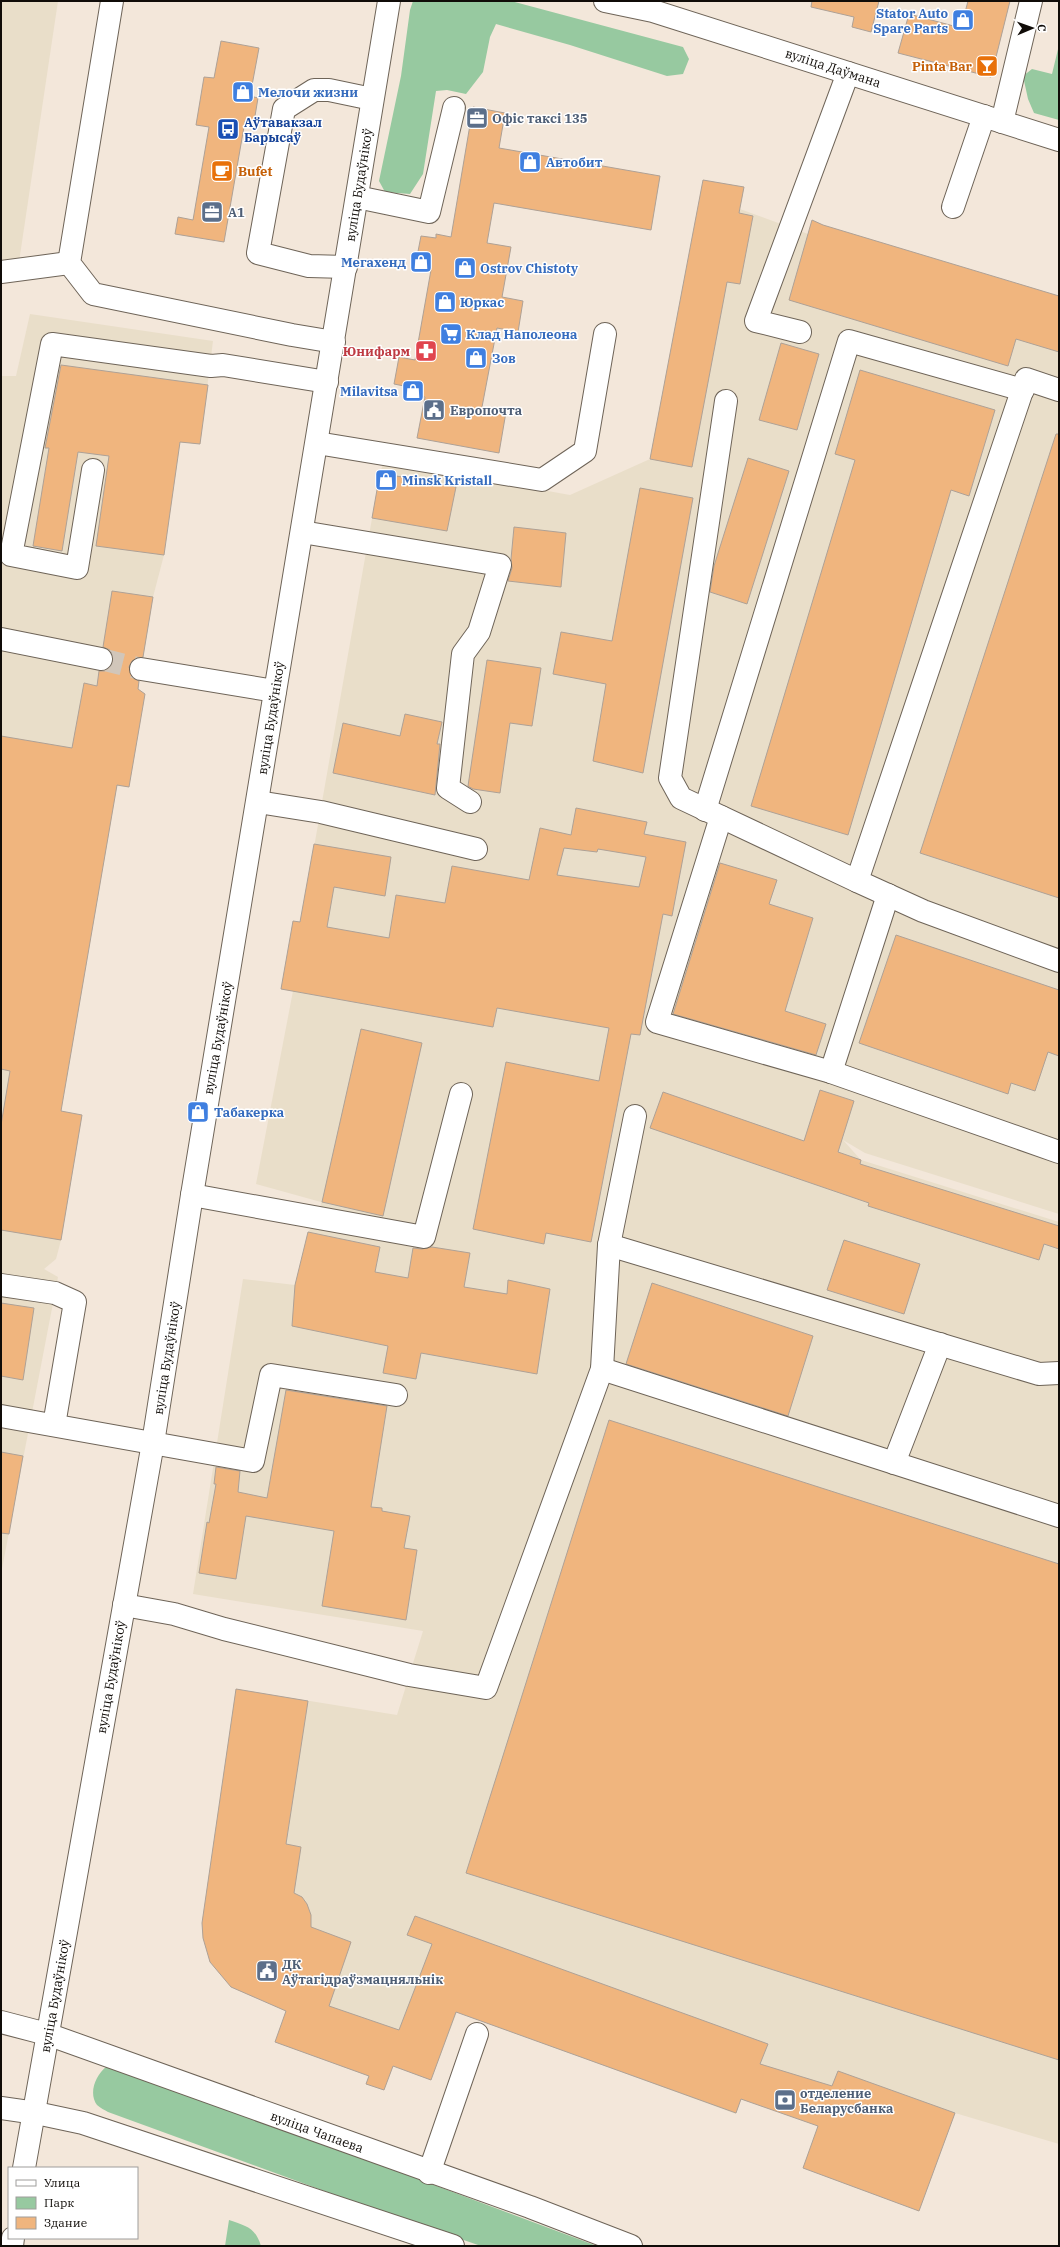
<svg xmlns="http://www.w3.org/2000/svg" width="1060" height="2247" font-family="'IBM Plex Serif',serif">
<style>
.industrial{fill:#e9dec9}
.green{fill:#97c9a0}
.building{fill:#f0b57e;stroke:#aea196;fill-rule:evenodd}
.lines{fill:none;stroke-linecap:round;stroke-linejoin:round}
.minor-tunnel{stroke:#d1c6ba;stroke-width:22;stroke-dasharray:22 11;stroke-linecap:butt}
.minor-casing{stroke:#6e6458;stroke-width:24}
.major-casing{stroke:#6e6458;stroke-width:24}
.minor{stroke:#fff;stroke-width:22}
.major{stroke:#fff;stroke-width:22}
.labels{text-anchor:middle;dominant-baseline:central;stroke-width:3;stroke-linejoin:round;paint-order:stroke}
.shop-label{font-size:13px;font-weight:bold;fill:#366cbe;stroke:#fff;text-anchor:start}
.food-label{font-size:13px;font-weight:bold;fill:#c56008;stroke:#fff;text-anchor:end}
.street-label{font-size:13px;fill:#100c08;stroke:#fff}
.service-label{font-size:13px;font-weight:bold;fill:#4e5e75;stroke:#fff;text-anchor:start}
.transit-label{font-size:13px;font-weight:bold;fill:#164399;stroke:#fff;text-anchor:start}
.health-label{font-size:13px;font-weight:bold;fill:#be3a42;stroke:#fff;text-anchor:end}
</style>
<rect width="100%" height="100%" fill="#f3e7da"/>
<!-- industrial -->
<g class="industrial">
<polygon points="1,1 58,1 19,262 1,260"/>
<polygon points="703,180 744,187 740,209 808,234 812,220 823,225 1059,296 1059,1214 865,1153 843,1140 861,1160 1059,1222 1059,2144 955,2113 919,2211 803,2168 818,2126 741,2099 736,2114 457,2012 431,2080 393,2066 384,2090 366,2084 368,2076 275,2042 286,2011 231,1987 210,1962 203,1938 202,1923 236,1689 397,1715 423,1631 193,1594 243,1279 295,1285 308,1232 319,1218 321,1202 256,1184 293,991 281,989 293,921 300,922 304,904 380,473 384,461 570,495 650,459"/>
<polygon points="30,314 213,341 200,444 180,442 164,555 153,597 138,689 145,694 129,787 117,786 61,1111 82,1115 61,1240 56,1259 44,1269 58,1277 1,1574 1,376 16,376"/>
</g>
<!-- green -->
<g class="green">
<polygon points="413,1 511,1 683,47 689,59 683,74 667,76 570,45 496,24 490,37 483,72 466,94 447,90 436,91 423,174 410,194 385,192 379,181 401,76 410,10"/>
<polygon points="1059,45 1059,120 1034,113 1028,99 1023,76 1032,69 1052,74"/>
<path d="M 106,2067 L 119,2067 L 597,2246 L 481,2246 L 368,2207 L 108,2112 C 105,2110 100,2108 97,2105 C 88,2093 96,2075 106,2067 Z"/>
<path d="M 229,2220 C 246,2226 255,2227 261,2246 L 225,2246 Z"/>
</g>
<!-- building -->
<g class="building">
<polygon points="812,1 879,1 871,32 852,27 854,17 811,7"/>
<polygon points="968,1 1010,1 991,77 898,53 909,14 961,28"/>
<polygon points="221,41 259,48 250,96 258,98 254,122 245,121 224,242 175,234 178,217 193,220 209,127 196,125 204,77 214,78"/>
<polygon points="473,107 505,113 499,148 660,176 651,230 494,203 487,243 511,247 502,297 523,301 518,332 497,328 482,407 506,412 499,453 417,438 425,397 408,394 409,387 394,384 399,357 415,360 431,270 415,267 421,236 436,238 436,234 451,237"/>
<polygon points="703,180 744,187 739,213 753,216 740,284 727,282 692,467 650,459"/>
<polygon points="812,220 823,225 1059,296 1059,352 1016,339 1008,366 789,300"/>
<polygon points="781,343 819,354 797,430 759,420"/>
<polygon points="61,365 208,385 200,444 180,442 164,555 96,546 109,456 78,452 62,551 33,546 49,448 45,448"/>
<polygon points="860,370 995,410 969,496 951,490 848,835 751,806 855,460 835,454"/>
<polygon points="1056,434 1059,434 1059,898 920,853"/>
<polygon points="748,458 789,471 747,604 710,592 714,566"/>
<polygon points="380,473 456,487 447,531 372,518"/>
<polygon points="640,488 693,498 643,773 593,761 606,684 553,674 561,632 612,641"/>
<polygon points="514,527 566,533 561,587 508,581 512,568 511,559"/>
<polygon points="112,591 153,597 143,657 132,661 129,667 133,678 139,681 138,689 145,694 129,787 117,785 61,1111 82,1115 61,1240 1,1230 1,1125 10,1071 1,1069 1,736 72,748 84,683 97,686 99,671 105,671 113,662 113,655 110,650 103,647"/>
<polygon points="487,660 541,668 532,726 510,723 500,793 473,789 468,786"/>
<polygon points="405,714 442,722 437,744 440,744 435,795 333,773 343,723 400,736"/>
<path d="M 576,808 L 647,822 L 644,834 L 686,842 L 672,916 L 663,914 L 640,1035 L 631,1034 L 591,1242 L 546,1233 L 544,1244 L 473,1229 L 506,1062 L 599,1081 L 609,1028 L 497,1008 L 493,1027 L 281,989 L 293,921 L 300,922 L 314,844 L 391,857 L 385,896 L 334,887 L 327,927 L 389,938 L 396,895 L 445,903 L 452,866 L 529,880 L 540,828 L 571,835 ZM 564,848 L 597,852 L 598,849 L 646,857 L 639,887 L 557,875 Z"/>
<polygon points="720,863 777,880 769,904 813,918 785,1011 826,1024 816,1055 673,1014"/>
<polygon points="896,935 1059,990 1059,1056 1048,1052 1035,1091 1011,1083 1008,1094 859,1043"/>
<polygon points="361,1029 422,1043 383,1216 322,1202"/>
<polygon points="820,1090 854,1101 838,1152 861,1160 860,1164 1059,1226 1059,1249 1044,1244 1039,1260 868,1206 869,1203 650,1128 663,1092 804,1141"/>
<polygon points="308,1232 380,1247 375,1272 408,1278 413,1248 422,1249 432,1247 470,1253 464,1287 507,1294 508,1280 550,1289 537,1374 421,1353 416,1379 383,1373 388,1346 292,1326 295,1285"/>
<polygon points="844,1240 920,1264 904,1314 827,1290"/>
<polygon points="652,1283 813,1336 788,1416 626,1364"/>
<polygon points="1,1303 34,1308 23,1380 1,1376"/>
<polygon points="286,1390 387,1406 371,1507 382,1508 382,1511 410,1516 404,1548 417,1550 406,1620 322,1606 334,1531 246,1516 236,1579 199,1573 207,1522 209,1523 216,1484 214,1484 216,1467 240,1471 238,1492 267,1498"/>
<polygon points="609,1420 1059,1564 1059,2060 466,1873"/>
<polygon points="1,1452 23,1456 9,1534 1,1533"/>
<polygon points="236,1689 308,1701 286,1844 301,1847 294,1893 302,1897 307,1904 311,1915 311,1927 351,1942 329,2006 399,2030 432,1944 407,1935 415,1916 768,2044 760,2064 832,2086 838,2071 955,2113 919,2211 803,2168 818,2126 741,2099 736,2113 456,2012 431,2080 393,2066 384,2090 366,2084 369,2076 275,2042 286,2011 231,1987 210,1962 203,1938 202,1923"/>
</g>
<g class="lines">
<!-- minor-tunnel -->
<polyline class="minor-tunnel" points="101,659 141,669"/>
<!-- minor casing -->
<g class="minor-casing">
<g id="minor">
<polyline points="112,1 69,263 93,294 292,335 334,342"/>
<polyline points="605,1 653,11 1059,140"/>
<polyline points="1002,122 1031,1"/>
<polyline points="357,197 429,212 454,108"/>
<polyline points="953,207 984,116"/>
<polyline points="346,267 309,266 258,253 284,109 314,90 329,90 372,99"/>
<polyline points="1,272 69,263"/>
<polyline points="800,332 756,321 848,73"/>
<polyline points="1059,390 1026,379 857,881 923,911 1059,961"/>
<polyline points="726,401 670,778 681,798 857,881"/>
<polyline points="317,443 542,480 585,451 605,334"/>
<polyline points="93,470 77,568 11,555 52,344 211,366 223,365 327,382"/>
<polyline points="302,532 500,565 479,632 463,654 448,788 470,802"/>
<polyline points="1,639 101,659"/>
<polyline points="141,669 275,691"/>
<polyline points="258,802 321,812 476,849"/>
<polyline points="705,810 849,341 1023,390"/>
<polyline points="721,817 657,1022 831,1072 1059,1152"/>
<polyline points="831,1072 888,895"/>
<polyline points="192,1195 424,1237 461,1094"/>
<polyline points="609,1245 1039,1374 1059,1373"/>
<polyline points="1,1285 55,1293 75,1302 54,1425"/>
<polyline points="602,1369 1059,1516"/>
<polyline points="1,1416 253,1461 271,1375 396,1395"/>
<polyline points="894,1463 940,1344"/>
<polyline points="124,1605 174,1614 224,1629 409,1675 486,1688 602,1369 609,1245 635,1116"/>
<polyline points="429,2173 477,2034"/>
</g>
</g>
<!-- major casing -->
<g class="major-casing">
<g id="major">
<polyline points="1,2022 47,2034 530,2207 631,2246"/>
<polyline points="1,2108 36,2113 83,2123 453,2246"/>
<polyline points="24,2168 153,1443 192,1195 389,1"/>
<polyline points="12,2246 13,2238"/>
</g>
</g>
<!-- minor -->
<use href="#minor" class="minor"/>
<!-- major -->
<use href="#major" class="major"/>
</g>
<!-- icons -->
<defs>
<g id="shop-square" transform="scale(1.15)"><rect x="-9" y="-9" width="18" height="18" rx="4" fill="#3f7fe0" stroke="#fff"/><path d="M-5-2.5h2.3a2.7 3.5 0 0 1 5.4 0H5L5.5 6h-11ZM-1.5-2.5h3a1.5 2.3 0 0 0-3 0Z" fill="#fff"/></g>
<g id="bar-square" transform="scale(1.15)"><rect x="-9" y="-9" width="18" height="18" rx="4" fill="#e8710a" stroke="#fff"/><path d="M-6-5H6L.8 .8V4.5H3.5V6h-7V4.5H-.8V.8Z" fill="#fff"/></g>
<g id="office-square" transform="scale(1.15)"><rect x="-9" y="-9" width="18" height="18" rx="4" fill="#5c6f8a" stroke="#fff"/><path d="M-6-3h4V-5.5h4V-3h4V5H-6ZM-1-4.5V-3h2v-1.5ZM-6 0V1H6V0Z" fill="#fff"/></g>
<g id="bus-square" transform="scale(1.15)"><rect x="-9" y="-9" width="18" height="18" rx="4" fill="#1a4fb4" stroke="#fff"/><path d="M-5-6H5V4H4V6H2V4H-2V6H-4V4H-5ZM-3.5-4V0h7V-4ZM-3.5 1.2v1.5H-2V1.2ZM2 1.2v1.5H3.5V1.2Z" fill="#fff"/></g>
<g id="cafe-square" transform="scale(1.15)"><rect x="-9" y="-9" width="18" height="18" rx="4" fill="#e8710a" stroke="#fff"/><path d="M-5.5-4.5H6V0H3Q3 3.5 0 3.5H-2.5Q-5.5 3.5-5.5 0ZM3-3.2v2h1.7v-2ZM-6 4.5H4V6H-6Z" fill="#fff"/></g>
<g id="supermarket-square" transform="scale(1.15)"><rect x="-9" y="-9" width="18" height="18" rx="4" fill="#3f7fe0" stroke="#fff"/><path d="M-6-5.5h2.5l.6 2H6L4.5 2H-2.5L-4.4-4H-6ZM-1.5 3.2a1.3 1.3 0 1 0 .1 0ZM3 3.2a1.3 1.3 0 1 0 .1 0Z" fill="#fff"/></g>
<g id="pharmacy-square" transform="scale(1.15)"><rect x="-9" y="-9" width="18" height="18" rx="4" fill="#e0444e" stroke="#fff"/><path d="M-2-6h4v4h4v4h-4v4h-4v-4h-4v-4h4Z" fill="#fff"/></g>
<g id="civic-square" transform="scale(1.15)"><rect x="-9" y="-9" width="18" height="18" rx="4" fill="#5c6f8a" stroke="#fff"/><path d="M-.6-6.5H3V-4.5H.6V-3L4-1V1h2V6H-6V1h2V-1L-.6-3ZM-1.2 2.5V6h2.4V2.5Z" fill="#fff"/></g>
<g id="bank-square" transform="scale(1.15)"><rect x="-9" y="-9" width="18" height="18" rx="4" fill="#5c6f8a" stroke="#fff"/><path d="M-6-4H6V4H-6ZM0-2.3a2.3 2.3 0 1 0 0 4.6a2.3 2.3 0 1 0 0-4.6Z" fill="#fff"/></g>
</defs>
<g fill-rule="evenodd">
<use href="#shop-square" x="963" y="20"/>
<use href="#bar-square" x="987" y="66"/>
<use href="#shop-square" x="243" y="92"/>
<use href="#office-square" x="477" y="118"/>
<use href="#bus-square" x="228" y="129"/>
<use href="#shop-square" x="530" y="162"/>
<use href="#cafe-square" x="222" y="171"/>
<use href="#office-square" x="212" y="212"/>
<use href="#shop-square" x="421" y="262"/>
<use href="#shop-square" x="465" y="268"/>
<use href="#shop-square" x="445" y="302"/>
<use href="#supermarket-square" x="451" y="334"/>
<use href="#pharmacy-square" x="426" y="351"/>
<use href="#shop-square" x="476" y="358"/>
<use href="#shop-square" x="413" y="391"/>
<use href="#civic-square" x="434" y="410"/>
<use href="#shop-square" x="386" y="480"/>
<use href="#shop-square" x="198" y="1112"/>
<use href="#civic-square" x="267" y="1971"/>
<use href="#bank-square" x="785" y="2100"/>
</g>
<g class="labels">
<!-- shop labels -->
<g class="shop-label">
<text x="948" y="13" text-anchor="end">Stator Auto<tspan x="948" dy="15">Spare Parts</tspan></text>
<text x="258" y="92">Мелочи жизни</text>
<text x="546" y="162">Автобит</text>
<text x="406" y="262" text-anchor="end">Мегахенд</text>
<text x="480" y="268">Ostrov Chistoty</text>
<text x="460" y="302">Юркас</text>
<text x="466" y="334">Клад Наполеона</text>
<text x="492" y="358">Зов</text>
<text x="398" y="391" text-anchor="end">Milavitsa</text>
<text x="402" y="480">Minsk Kristall</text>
<text x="214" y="1112">Табакерка</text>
</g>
<!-- food labels -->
<g class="food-label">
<text x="972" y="66">Pinta Bar</text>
<text x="238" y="171" text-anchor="start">Bufet</text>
</g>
<!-- street labels -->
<g class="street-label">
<text transform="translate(833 68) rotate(18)">вуліца Даўмана</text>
<text transform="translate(359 185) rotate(-81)">вуліца Будаўнікоў</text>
<text transform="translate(271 718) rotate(-81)">вуліца Будаўнікоў</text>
<text transform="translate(218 1038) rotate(-80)">вуліца Будаўнікоў</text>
<text transform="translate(167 1358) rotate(-81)">вуліца Будаўнікоў</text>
<text transform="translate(111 1677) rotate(-80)">вуліца Будаўнікоў</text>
<text transform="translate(55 1996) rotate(-80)">вуліца Будаўнікоў</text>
<text transform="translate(317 2132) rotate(20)">вуліца Чапаева</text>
</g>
<!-- service labels -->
<g class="service-label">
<text x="492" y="118">Офіс таксі 135</text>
<text x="228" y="212">A1</text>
<text x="450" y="410">Европочта</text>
<text x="282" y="1964">ДК<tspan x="282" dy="15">Аўтагідраўзмацняльнік</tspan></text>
<text x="800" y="2093">отделение<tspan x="800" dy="15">Беларусбанка</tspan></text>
</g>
<!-- transit labels -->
<g class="transit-label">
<text x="244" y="122">Аўтавакзал<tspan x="244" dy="15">Барысаў</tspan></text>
</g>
<!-- health labels -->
<g class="health-label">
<text x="410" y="351">Юнифарм</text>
</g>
</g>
<!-- border -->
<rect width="1060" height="2247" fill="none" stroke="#100c08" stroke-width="4"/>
<!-- legend -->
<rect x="8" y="2167" width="130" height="72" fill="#ffffff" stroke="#9f9e9c"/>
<rect x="16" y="2180" width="20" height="6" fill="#ffffff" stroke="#9f9e9c"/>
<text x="44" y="2187" font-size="12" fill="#100c08">Улица</text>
<rect x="16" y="2197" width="20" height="12" fill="#97c9a0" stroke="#9f9e9c"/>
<text x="44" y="2207" font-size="12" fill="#100c08">Парк</text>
<rect x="16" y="2217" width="20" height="12" fill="#f0b57e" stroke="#9f9e9c"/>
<text x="44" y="2227" font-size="12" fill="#100c08">Здание</text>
<!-- north arrow -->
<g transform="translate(1032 28) rotate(88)" stroke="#ffffff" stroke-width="3" paint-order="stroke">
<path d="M0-3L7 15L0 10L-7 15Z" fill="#100c08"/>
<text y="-6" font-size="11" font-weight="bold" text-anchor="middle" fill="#100c08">С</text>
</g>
</svg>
